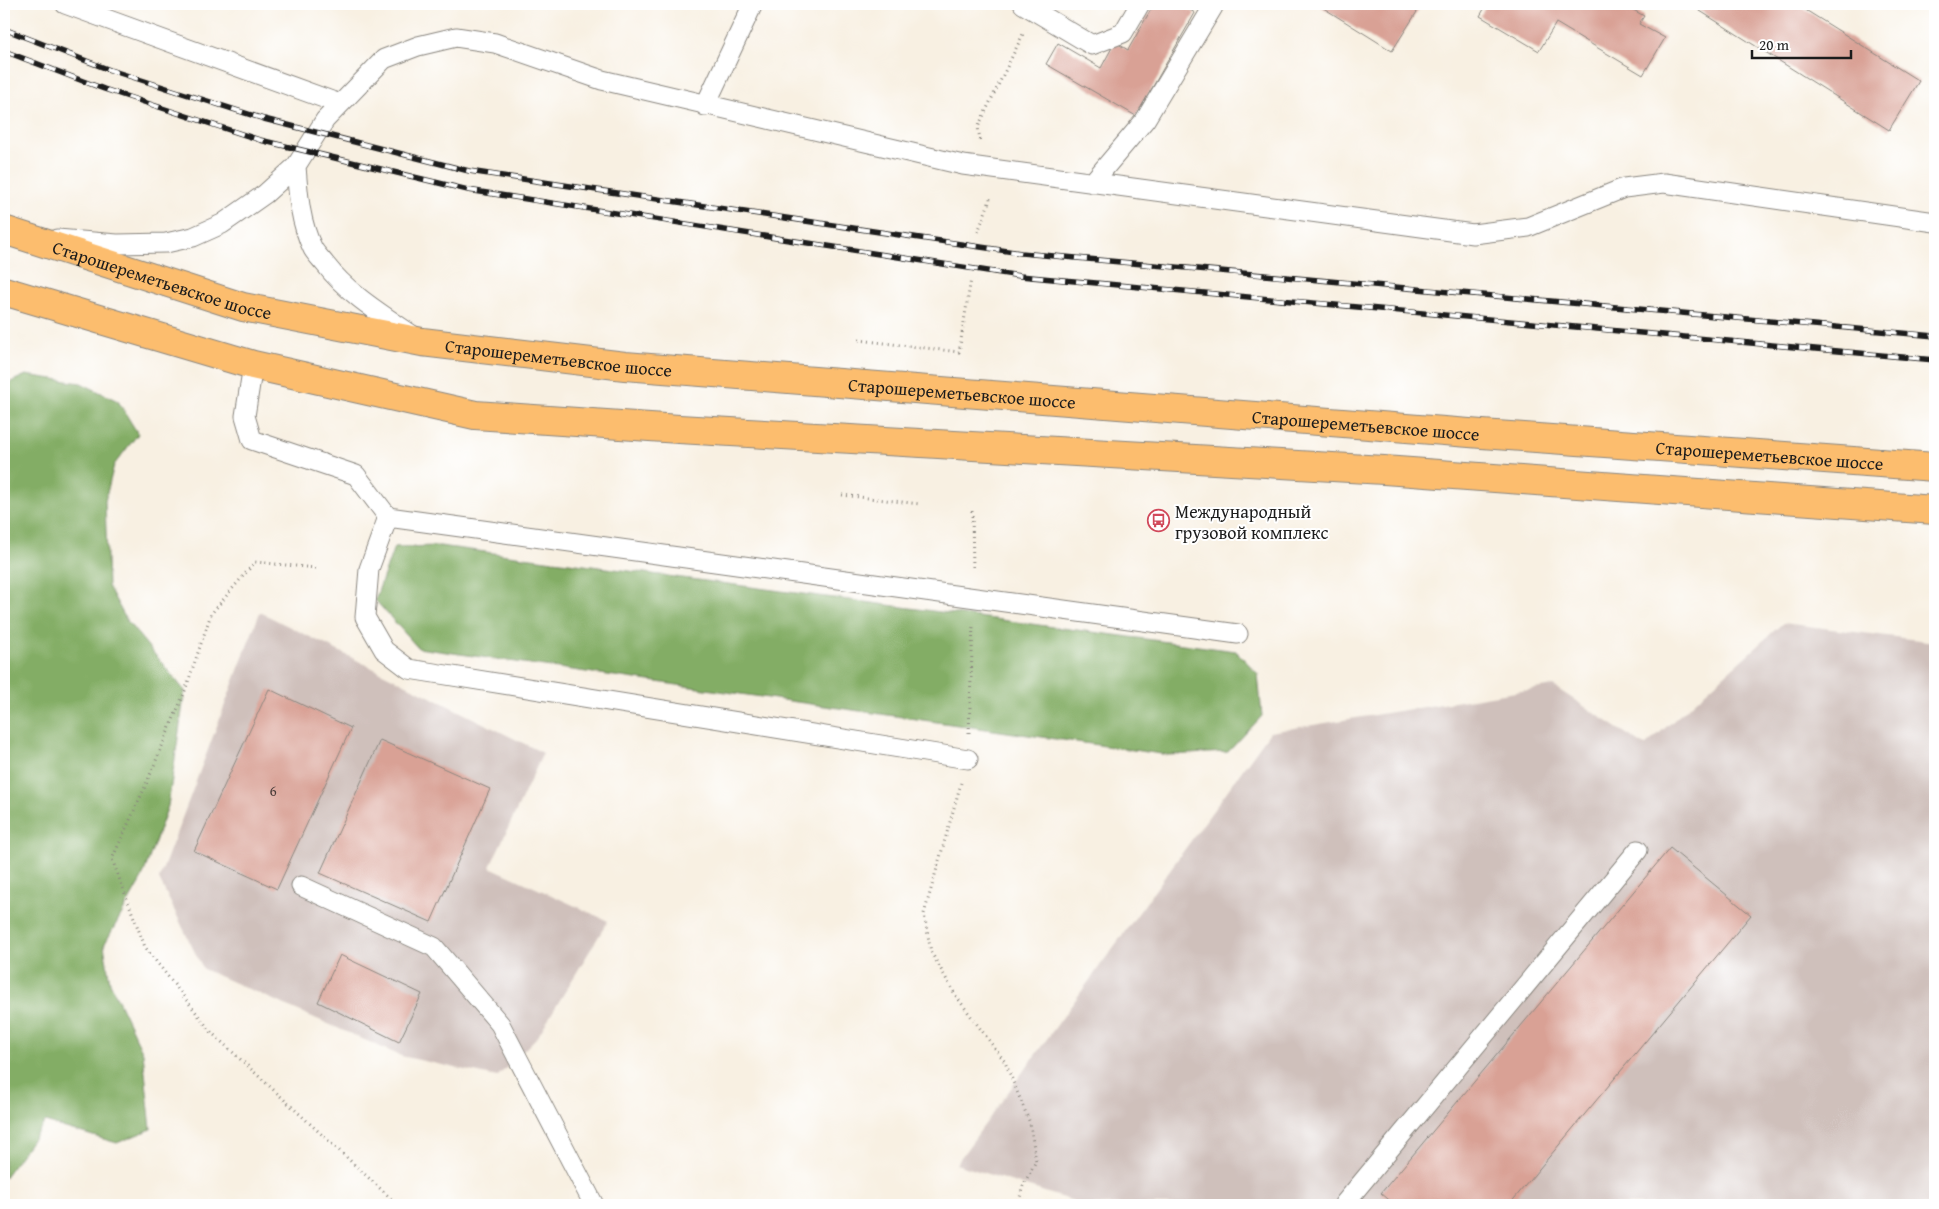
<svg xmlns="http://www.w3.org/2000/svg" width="1939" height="1209" font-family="'Gentium Book Plus',serif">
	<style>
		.industrial { fill: #cfc0bb }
		.forest { fill: #83ad65; stroke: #506440 }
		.building { fill: #d9a195 }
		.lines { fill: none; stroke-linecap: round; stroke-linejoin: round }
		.service-casing { stroke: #8a867f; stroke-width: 21 }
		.primary-casing { stroke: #8a867f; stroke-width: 30 }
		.path { stroke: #8a867f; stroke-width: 3; stroke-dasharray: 1 4; stroke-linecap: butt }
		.service { stroke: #fff; stroke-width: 19 }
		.primary { stroke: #fcbd6e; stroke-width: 28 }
		.rail-casing { stroke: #1c1c1c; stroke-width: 5.5 }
		.rail { stroke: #fff; stroke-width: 4; stroke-dasharray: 11; stroke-linecap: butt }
		.labels { text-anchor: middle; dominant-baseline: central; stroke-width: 4; stroke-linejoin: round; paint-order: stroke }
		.number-label { font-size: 15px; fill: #4b3d3a }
		.street-label { font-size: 18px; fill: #1c1c1c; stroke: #fff }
		.poi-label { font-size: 18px; fill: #1c1c1c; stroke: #fff; text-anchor: start }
	</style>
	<rect width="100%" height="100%" fill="#fff"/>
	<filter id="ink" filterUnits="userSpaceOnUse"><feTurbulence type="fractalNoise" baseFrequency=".02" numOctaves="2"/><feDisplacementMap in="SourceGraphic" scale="10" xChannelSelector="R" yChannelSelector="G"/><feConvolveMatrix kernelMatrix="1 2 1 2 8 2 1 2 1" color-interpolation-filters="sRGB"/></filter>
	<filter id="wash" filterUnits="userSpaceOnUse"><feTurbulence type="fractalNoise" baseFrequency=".0096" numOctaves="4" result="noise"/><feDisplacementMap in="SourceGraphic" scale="20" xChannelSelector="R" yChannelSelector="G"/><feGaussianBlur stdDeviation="1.12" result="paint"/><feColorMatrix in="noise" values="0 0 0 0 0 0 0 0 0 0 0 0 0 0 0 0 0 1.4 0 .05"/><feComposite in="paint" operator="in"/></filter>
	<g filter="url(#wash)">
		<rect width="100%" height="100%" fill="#f8f0e2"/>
		<path class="industrial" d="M260,612L543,753L490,867L608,921L538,1036L497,1077L401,1056L203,969L159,879Z
			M1783,623L1935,642V1205H1086L956,1164L1270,732L1553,686L1645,746Z"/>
		<path class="forest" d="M26,375L81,383L118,401L138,434L114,465L105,501L108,586L127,621L185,691L168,806L142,878L104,945L110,983L143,1053L151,1129L117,1143L45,1122L4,1178V385Z
			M440,546L1236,651L1258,674L1262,716L1228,752L1168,755L418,648L375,600L394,547Z"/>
		<g id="blocks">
			<path class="building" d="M1154,4H1180L1195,13L1136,116L1046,64L1058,43L1101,68L1115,42L1128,50Z
				M1317,4H1422L1392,51Z
				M1487,4H1623L1644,16L1639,24L1665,38L1643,75L1556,23L1539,51L1480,16Z
				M1689,4H1796L1919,81L1889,130Z
				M269,689L351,728L277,889L194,851Z
				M380,740L490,789L431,922L320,873Z
				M1670,848L1751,915L1509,1205H1395L1381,1193Z
				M340,955L422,994L399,1042L318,1002Z"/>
		</g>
	</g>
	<g filter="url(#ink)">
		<use href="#blocks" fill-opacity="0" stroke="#8a867f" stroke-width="1"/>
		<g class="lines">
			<defs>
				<path id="service" d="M65,4L340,104
					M1023,4L1092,45L1123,33L1140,4
					M705,106L753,4
					M296,166C298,194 300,223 313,249C316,254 321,259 325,264C349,295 383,315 415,337
					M1092,183L1145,120L1213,7
					M57,239L117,244L166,243L193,237L222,224L265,194L296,166L325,120L384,59L418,46L456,37L495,43L602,80L963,165L1473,234L1528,227L1624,188L1664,183L1935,222
					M253,365L245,416L252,440L356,475L388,517L369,569L365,617L384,650L409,669L968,759
					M388,517L1238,634
					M301,886L434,947L500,1024L594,1205
					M1346,1205L1344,1204L1638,850"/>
				<g id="primary">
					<path id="s1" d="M4,230L243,307L422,342L625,366L1482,434L1935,467"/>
					<path d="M4,291L253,365L475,415L679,429L1384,470L1935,510"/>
				</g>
			</defs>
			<use href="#service" class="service-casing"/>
			<use href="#primary" class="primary-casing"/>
			<path class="path" d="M980,140L978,127L1023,34
				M978,232L990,200V195
				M859,340L959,352L971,279
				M842,495L920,504
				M972,511L973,570
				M316,568L255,562L211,614L185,691L145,787L112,859L145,947L212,1033L398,1205
				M969,733L973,624
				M961,783L924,914L931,952L956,996L1005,1062L1030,1123L1036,1161L1023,1186L1018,1205"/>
			<use href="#service" class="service"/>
			<use href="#primary" class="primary"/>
			<defs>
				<path id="rail" d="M4,29L110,70L264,119L469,171L1021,253L1935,336
					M4,51L104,89L260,140L468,190L1020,276L1935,360"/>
			</defs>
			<use href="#rail" class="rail-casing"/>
			<use href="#rail" class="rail"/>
		</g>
	</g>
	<defs>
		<symbol id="bus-ring" viewBox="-11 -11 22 22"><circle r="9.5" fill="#fff" stroke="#d1495b" stroke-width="1.5"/><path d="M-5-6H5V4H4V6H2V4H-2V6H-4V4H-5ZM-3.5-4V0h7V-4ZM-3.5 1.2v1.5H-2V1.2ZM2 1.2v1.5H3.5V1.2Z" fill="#d1495b"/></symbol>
	</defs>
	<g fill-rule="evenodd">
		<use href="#bus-ring" x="1146" y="508" width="25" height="25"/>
	</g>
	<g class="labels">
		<g class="number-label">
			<text x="273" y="790">6</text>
		</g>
		<g class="street-label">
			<text stroke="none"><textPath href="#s1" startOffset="166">Старошереметьевское шоссе</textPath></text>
			<text stroke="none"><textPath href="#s1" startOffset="571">Старошереметьевское шоссе</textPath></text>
			<text stroke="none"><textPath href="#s1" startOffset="976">Старошереметьевское шоссе</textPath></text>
			<text stroke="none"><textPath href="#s1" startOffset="1381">Старошереметьевское шоссе</textPath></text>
			<text stroke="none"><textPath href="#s1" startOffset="1786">Старошереметьевское шоссе</textPath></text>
		</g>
		<g class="poi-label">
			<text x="1175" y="511">Международный<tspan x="1175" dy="21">грузовой комплекс</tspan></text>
		</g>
	</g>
	<rect width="1939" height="1209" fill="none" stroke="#fff" stroke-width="20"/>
	<path d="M1752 50v8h99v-8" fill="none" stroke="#1c1c1c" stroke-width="2.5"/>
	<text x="1759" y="50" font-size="15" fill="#1c1c1c" stroke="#ffffff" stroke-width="4" paint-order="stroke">20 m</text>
</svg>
